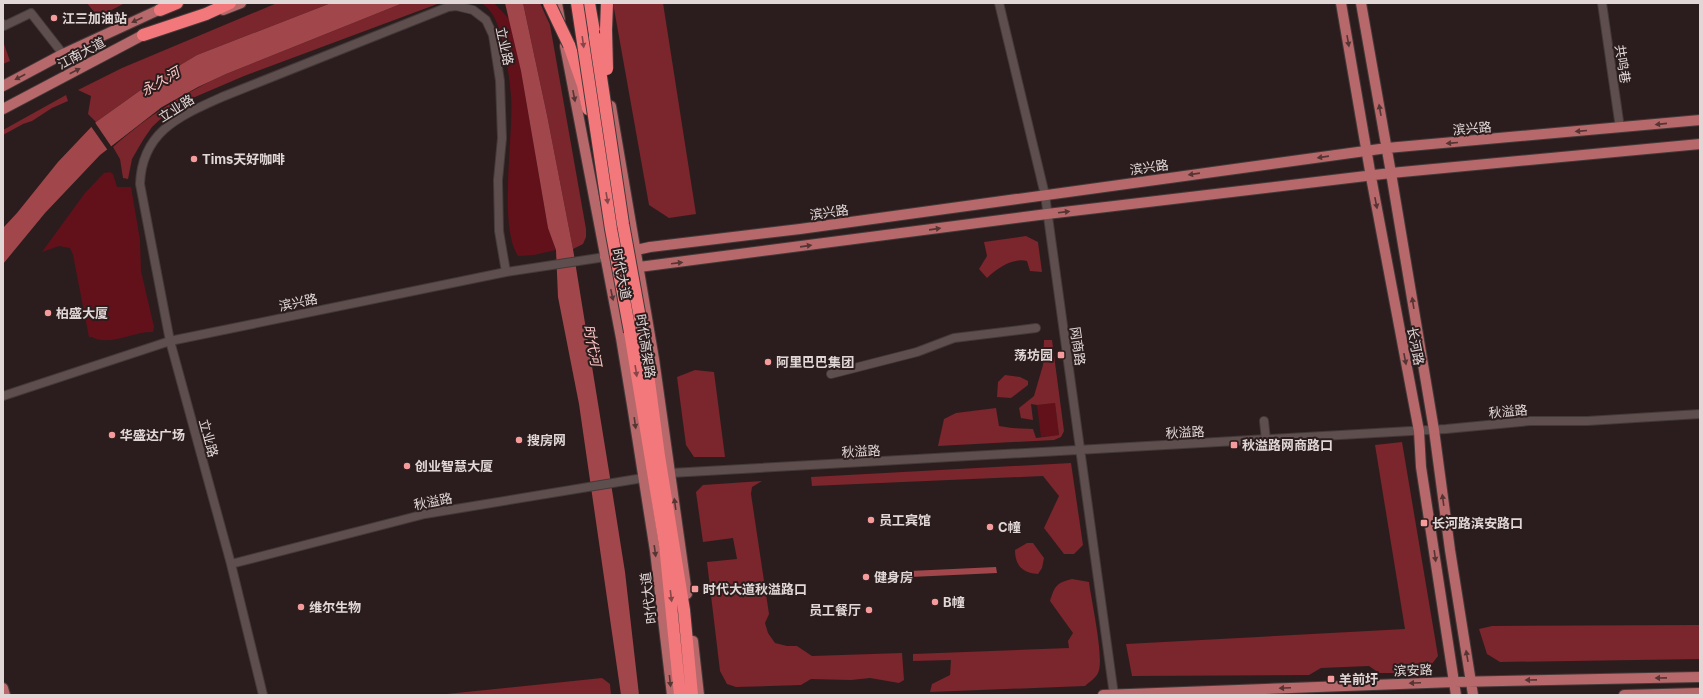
<svg xmlns="http://www.w3.org/2000/svg" width="1703" height="698" font-family="Inter,'Noto Sans SC',sans-serif">
	<style>
		.green { fill: #62111b }
		.forest { fill: #7b252c }
		.water { fill: #a1474b }
		.pier { fill: #2b1d1d }
		.lines { fill: none; stroke-linecap: round; stroke-linejoin: round }
		.minor-casing { stroke: #443939; stroke-width: 10 }
		.major-casing { stroke: #443939; stroke-width: 12 }
		.highway-casing { stroke: #443939; stroke-width: 14 }
		.minor { stroke: #5e4f4e; stroke-width: 8 }
		.major { stroke: #b7686a; stroke-width: 10 }
		.highway { stroke: #f2787c; stroke-width: 12 }
		.highway-bridge-casing { stroke: #443939; stroke-width: 14; stroke-linecap: butt }
		.highway-bridge { stroke: #f2787c; stroke-width: 12 }
		.oneway { fill: #553434 }
		.oneway2 { fill: #854648 }
		.poi-dot { fill: #f59b9b; stroke: #2b1d1d; stroke-width: 1.5 }
		.labels { text-anchor: middle; dominant-baseline: central; stroke-width: 4; stroke-linejoin: round; paint-order: stroke }
		.poi-label { font-size: 13px; font-weight: bold; fill: #e1d7d7; stroke: #2b1d1d; text-anchor: start }
		.street-label { font-size: 13px; fill: #e1d7d7; stroke: #2b1d1d }
		.water-label { font-size: 14px; font-style: italic; fill: #fcc7c6; stroke: #2b1d1d }
	</style>
	<rect width="100%" height="100%" fill="#2b1d1d"/>
	<path class="green" d="M481,3H494L510,20L521,71L548,228L556,250L534,255L518,256C498,226 514,136 511,96C510,80 507,64 504,48C501,33 495,10 481,3Z
		M110,172L113,174L117,187H131L140,240L141,271L154,327L153,332C133,331 110,347 92,337H89L73,255L70,248L59,246L42,252L85,193L104,173Z
		M1055,403L1059,435L1041,437L1037,405Z"/>
	<path class="forest" d="M87,3H125L98,17Z
		M277,3H331L197,55L152,82L96,122L88,114L91,96L78,90L122,68Z
		M403,3H440L244,76L195,97L170,110L152,127L143,140L132,159L128,179L123,178L120,159L113,147C148,116 182,94 226,74Z
		M523,3H540L550,25L586,229V237L583,244L573,249L547,115Z
		M613,3H663L696,214L669,218L649,205Z
		M4,44L10,61L3,64V45Z
		M66,95L68,101L52,108L32,121L23,124L3,135V130Z
		M1026,236L1038,242L1042,272L1030,271L1027,261C1013,257 996,269 987,278L979,269L987,256L984,242Z
		M1044,340H1052L1064,431L1061,437L1054,440L938,446L944,419L956,413L996,408L999,426L1012,428L1033,429L1036,438L1059,435L1055,403L1037,405L1031,404L1033,420L1021,418L1019,408L1034,396L1043,365Z
		M695,370L714,372L725,457H694L686,445L677,377Z
		M1005,375L1020,377L1028,381V385L1011,398L997,397L998,382Z
		M1402,442L1438,656L1425,673H1379L1369,666L1321,668L1309,675L1132,676L1126,644L1405,629L1375,445Z
		M1071,463L1083,545L1074,554H1064L1044,528L1059,496L1043,476L812,486L811,477Z
		M762,481L752,487L751,494L769,614L765,623L768,633L775,643L787,646H797L812,656L902,653L904,680L899,683L870,678L851,680L811,679L801,685L736,687L727,684L720,671L707,562L737,559L733,538L703,542L696,492L703,485Z
		M1027,543H1033L1044,558L1042,568L1038,574C1023,573 1015,566 1015,550Z
		M1072,579L1089,582C1091,599 1105,661 1098,673C1096,678 1089,682 1085,686L930,692L932,684L950,675L951,660L913,661V654L1069,648L1068,641L1073,633L1050,601C1055,586 1056,583 1072,579Z
		M1700,625V659L1500,662L1487,654L1479,629L1492,626Z
		M602,678L610,684L611,695H437Z"/>
	<path class="water" d="M331,3H403L226,74L198,87L162,107L100,155L45,213L3,264V228L17,213L58,162L96,122L152,82L197,55Z
		M505,3H523L547,115L573,249L612,490L625,572L639,695H621L579,404L558,297L556,250L548,228L521,71Z
		M996,567L997,573L889,578L888,572Z"/>
	<path class="pier" d="M94,121L113,149L109,152L90,125Z"/>
	<g class="lines">
		<defs>
			<path id="minor" d="M999,3L1045,195L1114,695
				M1602,3L1620,128
				M3,24L4,26L31,13L63,54
				M831,374L917,352L954,338L1036,328
				M3,396L170,341L506,272L605,257
				M1264,421L1266,440
				M671,473L1446,429L1530,421H1587L1700,414
				M231,564L425,514L643,478
				M263,695L231,564L170,341L140,184C142,131 180,116 222,97L448,7L456,6L473,10L486,20L493,35L500,81L502,138L498,180L499,231L506,272"/>
			<path id="major" d="M557,3L560,20
				M1341,3L1371,177L1419,431L1421,467L1456,695
				M1361,3L1391,173L1434,430L1450,550L1473,695
				M223,10L241,3
				M565,46L621,338L633,411L655,551L672,695
				M3,86L63,54L165,7
				M611,106L654,359L687,594
				M3,109L143,35L151,33
				M605,257L650,247L800,229L1387,148L1700,120
				M624,263L639,267L1047,214L1391,173L1700,144
				M693,641L699,695
				M3,688L5,695
				M1103,695L1454,682L1700,677
				M1624,695L1700,693"/>
			<path id="highway" d="M589,3L595,37
				M160,10L177,3
				M606,30L607,3
				M143,35L206,14L230,3
				M569,45L583,85L588,109
				M642,329L659,456L684,610L692,695
				M630,332L665,545L680,695"/>
		</defs>
		<use href="#minor" class="minor-casing"/>
		<use href="#major" class="major-casing"/>
		<use href="#highway" class="highway-casing"/>
		<use href="#minor" class="minor"/>
		<use href="#major" class="major"/>
		<use href="#highway" class="highway"/>
		<defs>
			<path id="highway-bridge" d="M549,3L569,45
				M577,3L611,229L630,332
				M606,30L607,69
				M595,37L623,224L642,329"/>
		</defs>
		<use href="#highway-bridge" class="highway-bridge-casing"/>
		<use href="#highway-bridge" class="highway-bridge"/>
	</g>
	<defs><path id="oneway-solid" d="M-6-.8H1V-3.2L6.5 0L1 3.2V.8H-6Z"/></defs>
	<g class="oneway">
		<use href="#oneway-solid" transform="translate(137 20) rotate(156)"/>
		<use href="#oneway-solid" transform="translate(1348 41) rotate(80)"/>
		<use href="#oneway-solid" transform="translate(75 71) rotate(-27)"/>
		<use href="#oneway-solid" transform="translate(20 77) rotate(152)"/>
		<use href="#oneway-solid" transform="translate(574 96) rotate(79)"/>
		<use href="#oneway-solid" transform="translate(1380 110) rotate(-100)"/>
		<use href="#oneway-solid" transform="translate(1661 124) rotate(174)"/>
		<use href="#oneway-solid" transform="translate(1581 131) rotate(175)"/>
		<use href="#oneway-solid" transform="translate(1452 143) rotate(175)"/>
		<use href="#oneway-solid" transform="translate(1323 157) rotate(172)"/>
		<use href="#oneway-solid" transform="translate(1194 174) rotate(172)"/>
		<use href="#oneway-solid" transform="translate(1376 203) rotate(79)"/>
		<use href="#oneway-solid" transform="translate(1064 212) rotate(-7)"/>
		<use href="#oneway-solid" transform="translate(935 229) rotate(-8)"/>
		<use href="#oneway-solid" transform="translate(806 246) rotate(-8)"/>
		<use href="#oneway-solid" transform="translate(677 263) rotate(-7)"/>
		<use href="#oneway-solid" transform="translate(612 295) rotate(78)"/>
		<use href="#oneway-solid" transform="translate(1413 303) rotate(-99)"/>
		<use href="#oneway-solid" transform="translate(1405 359) rotate(79)"/>
		<use href="#oneway-solid" transform="translate(635 423) rotate(82)"/>
		<use href="#oneway-solid" transform="translate(1443 500) rotate(-98)"/>
		<use href="#oneway-solid" transform="translate(675 504) rotate(-98)"/>
		<use href="#oneway-solid" transform="translate(655 551) rotate(82)"/>
		<use href="#oneway-solid" transform="translate(1435 556) rotate(82)"/>
		<use href="#oneway-solid" transform="translate(1467 656) rotate(-100)"/>
		<use href="#oneway-solid" transform="translate(1661 678) rotate(179)"/>
		<use href="#oneway-solid" transform="translate(1531 680) rotate(179)"/>
		<use href="#oneway-solid" transform="translate(670 681) rotate(84)"/>
		<use href="#oneway-solid" transform="translate(1415 683) rotate(178)"/>
		<use href="#oneway-solid" transform="translate(1285 688) rotate(178)"/>
	</g>
	<g class="oneway2">
		<use href="#oneway-solid" transform="translate(583 42) rotate(82)"/>
		<use href="#oneway-solid" transform="translate(607 198) rotate(81)"/>
		<use href="#oneway-solid" transform="translate(636 371) rotate(81)"/>
		<use href="#oneway-solid" transform="translate(671 596) rotate(83)"/>
	</g>
	<g class="poi-dot">
		<circle cx="54" cy="18" r="4"/>
		<circle cx="194" cy="159" r="4"/>
		<circle cx="48" cy="313" r="4"/>
		<rect x="1057" y="351" width="8" height="8" rx="2"/>
		<circle cx="768" cy="362" r="4"/>
		<circle cx="112" cy="435" r="4"/>
		<circle cx="519" cy="440" r="4"/>
		<rect x="1230" y="441" width="8" height="8" rx="2"/>
		<circle cx="407" cy="466" r="4"/>
		<circle cx="871" cy="520" r="4"/>
		<rect x="1420" y="519" width="8" height="8" rx="2"/>
		<circle cx="990" cy="527" r="4"/>
		<circle cx="866" cy="577" r="4"/>
		<rect x="691" y="585" width="8" height="8" rx="2"/>
		<circle cx="935" cy="602" r="4"/>
		<circle cx="301" cy="607" r="4"/>
		<circle cx="869" cy="610" r="4"/>
		<rect x="1327" y="675" width="8" height="8" rx="2"/>
	</g>
	<g class="labels">
		<g class="poi-label">
			<text x="62" y="18">江三加油站</text>
			<text x="202" y="159">Tims天好咖啡</text>
			<text x="56" y="313">柏盛大厦</text>
			<text x="1053" y="355" text-anchor="end">荡坊园</text>
			<text x="776" y="362">阿里巴巴集团</text>
			<text x="120" y="435">华盛达广场</text>
			<text x="527" y="440">搜房网</text>
			<text x="1242" y="445">秋溢路网商路口</text>
			<text x="415" y="466">创业智慧大厦</text>
			<text x="879" y="520">员工宾馆</text>
			<text x="1432" y="523">长河路滨安路口</text>
			<text x="998" y="527">C幢</text>
			<text x="874" y="577">健身房</text>
			<text x="703" y="589">时代大道秋溢路口</text>
			<text x="943" y="602">B幢</text>
			<text x="309" y="607">维尔生物</text>
			<text x="861" y="610" text-anchor="end">员工餐厅</text>
			<text x="1339" y="679">羊前圩</text>
		</g>
		<g class="street-label">
			<text transform="translate(505 46) rotate(78)">立业路</text>
			<text transform="translate(81 53) rotate(-28)">江南大道</text>
			<text transform="translate(1623 64) rotate(81)">共鸣巷</text>
			<text transform="translate(176 108) rotate(-32)">立业路</text>
			<text transform="translate(1472 128) rotate(-5)">滨兴路</text>
			<text transform="translate(1149 167) rotate(-8)">滨兴路</text>
			<text transform="translate(829 212) rotate(-8)">滨兴路</text>
			<text transform="translate(622 274) rotate(79)">时代大道</text>
			<text transform="translate(298 302) rotate(-12)">滨兴路</text>
			<text transform="translate(646 346) rotate(81)">时代高架路</text>
			<text transform="translate(1078 346) rotate(82)">网商路</text>
			<text transform="translate(1416 346) rotate(79)">长河路</text>
			<text transform="translate(1508 411) rotate(-5)">秋溢路</text>
			<text transform="translate(1185 432) rotate(-3)">秋溢路</text>
			<text transform="translate(209 438) rotate(75)">立业路</text>
			<text transform="translate(861 451) rotate(-3)">秋溢路</text>
			<text transform="translate(433 501) rotate(-11)">秋溢路</text>
			<text transform="translate(648 598) rotate(-97)">时代大道</text>
			<text transform="translate(1413 670) rotate(-2)">滨安路</text>
		</g>
		<g class="water-label">
			<text transform="translate(160 81) rotate(-30)">永久河</text>
			<text transform="translate(593 345) rotate(79)">时代河</text>
		</g>
	</g>
	<rect width="1703" height="698" fill="none" stroke="#e1d7d7" stroke-width="8"/>
</svg>
